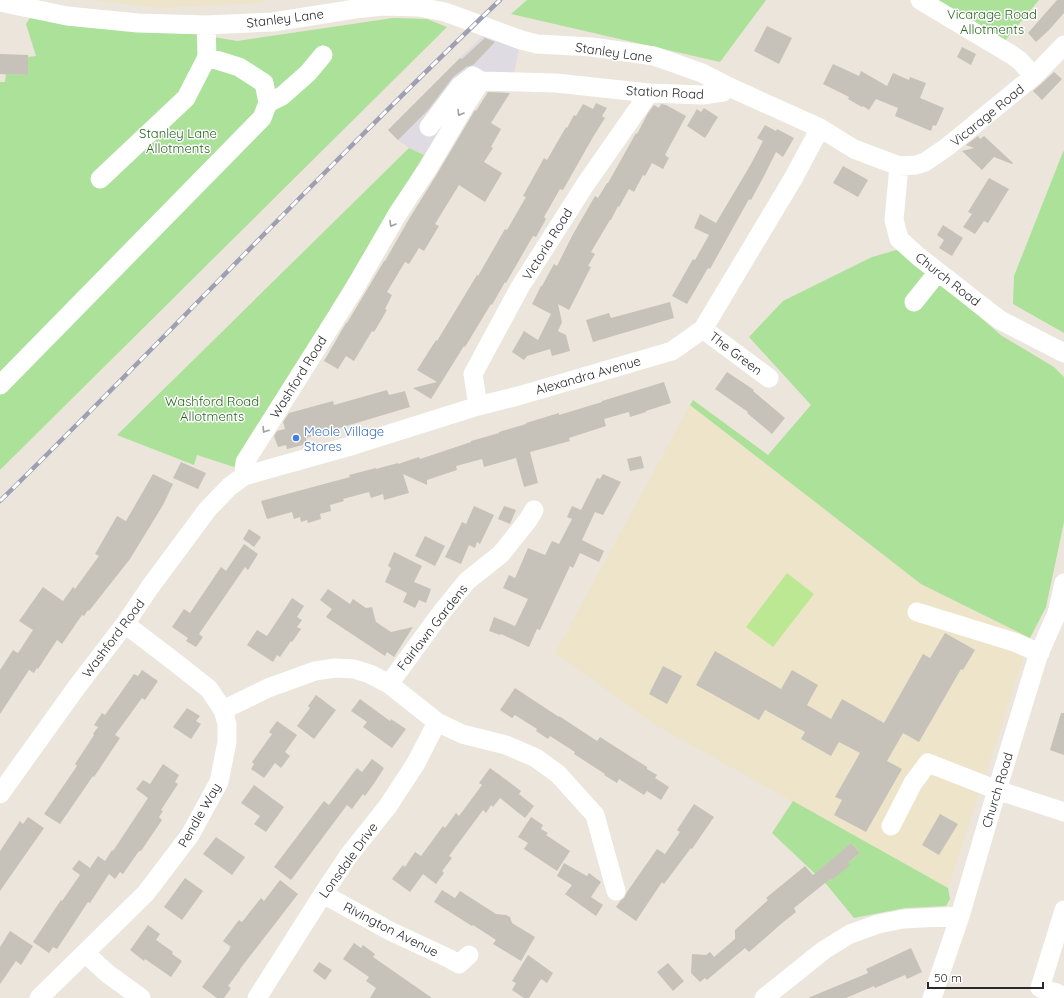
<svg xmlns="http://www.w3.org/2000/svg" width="1064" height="998" font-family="Quicksand,sans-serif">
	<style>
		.industrial { fill: #dedbe3 }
		.education { fill: #ede4ca }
		.green { fill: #abe198; fill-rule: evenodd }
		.pitch { fill: #bde893 }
		.building { fill: #c6c2ba }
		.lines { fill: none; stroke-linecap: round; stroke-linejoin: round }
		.minor { stroke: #fff; stroke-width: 19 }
		.rail-casing { stroke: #9e9fb3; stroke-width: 4.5 }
		.rail { stroke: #fff; stroke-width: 3; stroke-dasharray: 9; stroke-linecap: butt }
		.oneway { stroke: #9f9f9f }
		.shop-dot { fill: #3f7fe0; stroke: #fff; stroke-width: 1.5 }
		.labels { text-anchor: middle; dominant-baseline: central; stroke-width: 3; stroke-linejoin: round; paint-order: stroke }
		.park-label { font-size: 13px; fill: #24641b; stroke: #fff }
		.street-label { font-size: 13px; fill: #292929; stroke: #fff }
		.shop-label { font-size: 13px; fill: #366cbe; stroke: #fff; text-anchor: start }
	</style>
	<rect width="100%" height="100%" fill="#ebe5db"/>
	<path class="industrial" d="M497,23L512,28L500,43L519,49L514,73L481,72L424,155L409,148L398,140L388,130L463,55Z"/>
	<path class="education" d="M89,0H268L256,3L162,8Z
		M690,405L921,584L1030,638L948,888L657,726L555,653Z"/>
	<path class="green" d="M527,0H766L720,62L511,14Z
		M911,0H1039L1003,43Z
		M32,15L190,33L237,41L393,18L427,19L447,27L0,470V82H5L6,74L28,75V57L36,56L26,24Z
		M409,148L424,155L234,467L197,455L194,465L117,435Z
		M1064,151V333L1013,304L1014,276L1063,152Z
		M900,249L1002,336L1054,367L1064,377V522L1046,607L1030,638L921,584L690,405L693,400L768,455L811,405L749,337L783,301L872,257Z
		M793,801L948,888L950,899L946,906L905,908L854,918L827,885L772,833ZM851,843L860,853L848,863L831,881L821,869Z"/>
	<path class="pitch" d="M787,573L814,594L773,647L746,627Z"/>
	<path class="building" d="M1057,0H1064V13L1049,30L1036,42L1028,33Z
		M767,26L792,38L779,64L754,51Z
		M485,38L495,42L473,65L466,67L453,77L428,110L398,140L388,130L460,58L462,59Z
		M962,47L976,54L971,65L957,57Z
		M0,54L28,55V75L0,74Z
		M833,64L859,76L861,71L887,86L893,73L909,80L910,77L926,83L920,98L944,108L936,126L933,125L931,131L895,116L898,108L876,99L869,110L863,106L862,107L848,99L849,97L823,84Z
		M1054,72L1062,79L1042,100L1033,91L1041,84Z
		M488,92L510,93L491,123L501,129L491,147L493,148L484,162L502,173L485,202L459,185L435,224L439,226L424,251L419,248L409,264L405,262L387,292L392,295L385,309L387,310L374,332L372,331L354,361L346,356L338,369L324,361L346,323H347L371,283L384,261H385L409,219L437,174L475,110L476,111Z
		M596,103L607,108L602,116L605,118L593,137L563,190L560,189L544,217L546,219L536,237L533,236L506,283L505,282L492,305L491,304L465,347L464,346L431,399L413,388L437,382L417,370L436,340L437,341L477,275L478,276L505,229L507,230L526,197L523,196L544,158L547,160L566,127L567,128L574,115L576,116L583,104L593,109Z
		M661,104L666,105L686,116L665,155L669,158L663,169L652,163L645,176L643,175L634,192L629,189L619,207L618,206L611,220H610L591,252L595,254L588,266L591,267L569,310L558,304L562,322L558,331L566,335L570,351L552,356L550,349L527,356L524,360L512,352L524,331L538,340L551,314L532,304L541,286H542L554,264L557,266L572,236L595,196L598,198L607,183H608L636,133L637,134L648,113L654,105L659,108Z
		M704,108L718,117L705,138L687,126L697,109L701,112Z
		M765,125L776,131L777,129L794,138L783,157L776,152L764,176L751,200L749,199L710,269L708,268L687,304L672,296L693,259L695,260L709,235L694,228L700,214L716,223L751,164L763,141L757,138Z
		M978,136L980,139L984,136L1013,163L1012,164L994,157L982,170L962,151L974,148L966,145Z
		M843,166L868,180L858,197L833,183Z
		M989,178L1009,189L988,223L984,221L975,234L963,227L972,214L968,212Z
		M943,225L963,238L952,256L939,248L944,240L937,235Z
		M670,302L674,318L593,342L586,320L609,313L611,318Z
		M727,372L754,390L753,391L785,418L772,434L747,413L748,412L715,389Z
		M664,382L671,403L646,411V412L630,417L629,412L604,419L606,426L569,438L570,441L530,452L538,483L524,487L516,458L484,467L482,459L456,466L457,470L427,480V485L403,474L409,493L384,500L383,494L371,498L369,492L343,499L344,501L330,505L331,511L320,514L321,519L308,523L307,520L301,522L300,517L294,519L292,512L267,519L261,501L350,477L349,475L376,468V469L398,463V464L419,457L420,459L471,442V441L499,433V432L526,424V423L559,413V415L602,402V401Z
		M387,390L389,395L405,391L410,407L306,438L307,444L287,449L286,445L278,447L274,436L277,431L285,429L283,422L289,413L333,401L334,405Z
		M641,456L644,468L630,471L627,459Z
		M181,462L206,473L198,489L173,478Z
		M153,474L173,484L163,505L130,559L89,611L88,610L84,616L82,615L62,644L57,640L38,669L37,668L34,673L29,670L0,714V670L13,650L18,653L33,630L19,621L43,587L63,601L73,587L75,589L99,556L95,554L117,516L126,521Z
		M603,474L621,482L603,515L595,512L582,540L604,551L599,562L580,553L573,568L570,566L540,630L537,629L529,647L501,634L500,635L489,631L494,617L515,626L528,599L503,588L509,575L515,578L528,548L545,555L552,541L559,544L572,519L567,517L572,506L581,510L597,478L600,479Z
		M474,506L494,515L480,544L477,542L475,548L469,545L461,564L445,557L462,522L466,524Z
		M504,506L516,510L510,524L498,519Z
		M249,529L261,537L254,547L243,539Z
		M425,536L445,546L435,566L415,556Z
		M244,544L258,554L248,570L245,567L199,634L203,637L196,647L186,641L188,638L172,627L184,609L190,613L221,567L226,571Z
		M394,552L422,566L414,582L431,589L426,603L419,600L415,608L403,602L407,593L385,582L391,568L388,566Z
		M328,589L350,604L353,599L366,608L372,607L376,622L391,632L413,627L394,657L387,652L385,656L326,617L332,609L320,600Z
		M292,598L304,606L297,617L302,620L297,627L301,629L292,642L291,641L280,657L277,655L273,662L247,645L257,630L267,636Z
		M945,633L975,650L963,670L961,669L919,742L903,733L887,761L902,769L866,832L834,815L842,800L835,797L860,753L839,742L831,756L801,739L805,732L765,710L759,720L696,685L715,651L781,689L792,670L818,685L807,705L831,719L842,699L884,723L923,654L930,658Z
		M663,666L682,676L667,704L649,694Z
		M142,670L158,681L145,700L142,698L115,735L120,738L94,777L93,776L60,824L44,814L77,766L75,764L94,735L93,734L98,727L94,725L102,713L105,715L134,674L138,676Z
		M515,688L559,717V716L597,741L600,737L647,767V769L657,775L655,778L669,787L661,800L647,791L644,795L619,779L617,783L604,775L605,774L574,754L575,752L550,736L548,739L536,731L537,729L515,715L512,718L500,710Z
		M316,695L336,710L314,739L297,726L310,708L308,706Z
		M360,699L390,721L391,719L406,729L392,748L363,727L367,722L351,711Z
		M187,708L200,716L196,721L201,724L191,739L173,727Z
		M1061,713H1064V755L1050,750Z
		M277,721L297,735L285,752L290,756L281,768L275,763L264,778L251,769L254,764L252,762L272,734L269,732Z
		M372,759L384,768L375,782L365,796L363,794L352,809L347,805L291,880L274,867L324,801L329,805L357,768L362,772Z
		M163,764L179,775L175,782L178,784L161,810L163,811L159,817L162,820L141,851H139L123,874L120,872L115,879L109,874L90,903L88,902L57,949L53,947L49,953L33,942L61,900L62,901L80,875L72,869L79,860L90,868L98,856L105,861L112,850L113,851L148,798L136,789L143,780L150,784Z
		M490,768L521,791L519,794L534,806L525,818L500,798L493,807L491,805L486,813L483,810L449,856L452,858L442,871L444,873L436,884L423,874L410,892L392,879L403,865L405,867L415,852L421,856L443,826L445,828L456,813L459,816L482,785L479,783Z
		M254,785L284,807L266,832L254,824L260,816L241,803Z
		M694,804L714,817L692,849L691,848L664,884L662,882L636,921L616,907L621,900L624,898L627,892L657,849L665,854L680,832L677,830Z
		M940,814L958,824L939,855L922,845Z
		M28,817L44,828L0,891V851L20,821L23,824Z
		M531,817L543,825L541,829L548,833L546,835L570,851L557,871L524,849L528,843L518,837Z
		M216,837L245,857L232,875L203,854Z
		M851,843L860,853L848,863L850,865L831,881L830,879L794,908L796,912L781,924L749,952L745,948L707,980L705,978L700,982L691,973L692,954L706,955L710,952L714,957L735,939V930L768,900L766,898L805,866L813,875Z
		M564,863L587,876L589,873L601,882L591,897L603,905L596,916L565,894L572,885L557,876Z
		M185,878L203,891L182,920L164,907Z
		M280,880L298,894L240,969V970L228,986L231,988L224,998H217L202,987L230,949L229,948L231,947L223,941L239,920L242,922L261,898L264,901Z
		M442,890L455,898L460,891L496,914L506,915L510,917L512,923L535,937L521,961L493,944L496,940L473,925L472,926L434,902Z
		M148,925L160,934L156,940L173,952L172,954L182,961L171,977L145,959L144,961L130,950Z
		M10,931L33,946L21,965L16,961L0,984V947Z
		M354,943L361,948L363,945L375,954L373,957L432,998H370L376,988L366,981L369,977L343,959Z
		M911,948L922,972L907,979L905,975L875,988L874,986L846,998H808L868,973L866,969Z
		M528,955L553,973L547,983L541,979L529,998H524L512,990L516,983L512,981Z
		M319,962L332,970L325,980L313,971Z
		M668,963L684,981L673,991L657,972Z"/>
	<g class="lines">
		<path class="minor" d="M920,0L1012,55L1019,60L1034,76
			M0,2L67,16L138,23L206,25L273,22L355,9L383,6L418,7L445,12L521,40L537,44L592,47L654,56L702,73L727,86
			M268,103L282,96L308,73L323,55
			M429,127L460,86L473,76L481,81L556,83L649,93L703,95L723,92L727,86L820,128L854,149L899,166L916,165L925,162L947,147L1034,76L1064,45
			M899,166L894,220L899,239L919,257L1000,320L1064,353
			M100,179L186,98L207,57
			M914,302L938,272
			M703,329L769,378
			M0,385L262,118L268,103L264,83L239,67L207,57L206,25
			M478,406L473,374L520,287L585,185L649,93
			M244,476L245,462L353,291L398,213L428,168L466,104L481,81
			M917,612L1014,642L1040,653
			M389,684L441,613L467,581L501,554L528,520L534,510
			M223,710L268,688L315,671L335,668L354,669L370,674L389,684L437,722L462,734L506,745L536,758L558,774L595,815L616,891
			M0,794L76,688L125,624L150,587L207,510L229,487L244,476L354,445L478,406L518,396L672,351L703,329L794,177L820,128
			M891,826L913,783L928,763L997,790L1064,812
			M323,894L390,931L448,958L459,964L469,955
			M85,953L108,974L141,998
			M1057,993L1040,988L1064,910
			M39,998L146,893L190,835L219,782L227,742V724L223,710L209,689L180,666L125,624
			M257,998L323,894L349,855L388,806L416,763L437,722
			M764,998L824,950L850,934L878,924L903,919L960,916
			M932,998L960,916L997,790L1038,656L1057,613L1064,583"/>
		<defs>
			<path id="rail" d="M0,501C168,336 329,163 500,0"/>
		</defs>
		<use href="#rail" class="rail-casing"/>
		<use href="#rail" class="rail"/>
	</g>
	<defs><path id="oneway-chevron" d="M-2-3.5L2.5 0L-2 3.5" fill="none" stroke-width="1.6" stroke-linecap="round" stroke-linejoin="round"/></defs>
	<g class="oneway">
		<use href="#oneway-chevron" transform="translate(460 113) rotate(121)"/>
		<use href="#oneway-chevron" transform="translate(392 224) rotate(120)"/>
		<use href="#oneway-chevron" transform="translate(265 430) rotate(122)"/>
	</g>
	<circle class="shop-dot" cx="296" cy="438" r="4"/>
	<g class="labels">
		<g class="park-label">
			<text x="992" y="14">Vicarage Road<tspan x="992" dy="15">Allotments</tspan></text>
			<text x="178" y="133">Stanley Lane<tspan x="178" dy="15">Allotments</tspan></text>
			<text x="212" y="401">Washford Road<tspan x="212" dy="15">Allotments</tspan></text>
		</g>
		<g class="street-label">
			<text transform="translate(285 18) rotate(-7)">Stanley Lane</text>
			<text transform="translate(614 52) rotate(8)">Stanley Lane</text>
			<text transform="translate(665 92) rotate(3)">Station Road</text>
			<text transform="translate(987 115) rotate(-39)">Vicarage Road</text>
			<text transform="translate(547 244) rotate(-58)">Victoria Road</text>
			<text transform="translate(948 279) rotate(38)">Church Road</text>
			<text transform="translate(736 353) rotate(37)">The Green</text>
			<text transform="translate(588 375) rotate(-16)">Alexandra Avenue</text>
			<text transform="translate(298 377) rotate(-58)">Washford Road</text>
			<text transform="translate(432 627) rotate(-52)">Fairlawn Gardens</text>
			<text transform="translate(113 638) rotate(-53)">Washford Road</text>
			<text transform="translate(997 790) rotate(-73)">Church Road</text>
			<text transform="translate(199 815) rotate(-60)">Pendle Way</text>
			<text transform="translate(348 860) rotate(-54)">Lonsdale Drive</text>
			<text transform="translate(391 929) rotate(27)">Rivington Avenue</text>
		</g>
		<g class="shop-label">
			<text x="304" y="431">Meole Village<tspan x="304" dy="15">Stores</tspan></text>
		</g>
	</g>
	<path d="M928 982v6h115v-6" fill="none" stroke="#292929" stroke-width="2"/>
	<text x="934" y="982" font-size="12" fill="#292929" stroke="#ffffff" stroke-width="3" paint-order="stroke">50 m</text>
</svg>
